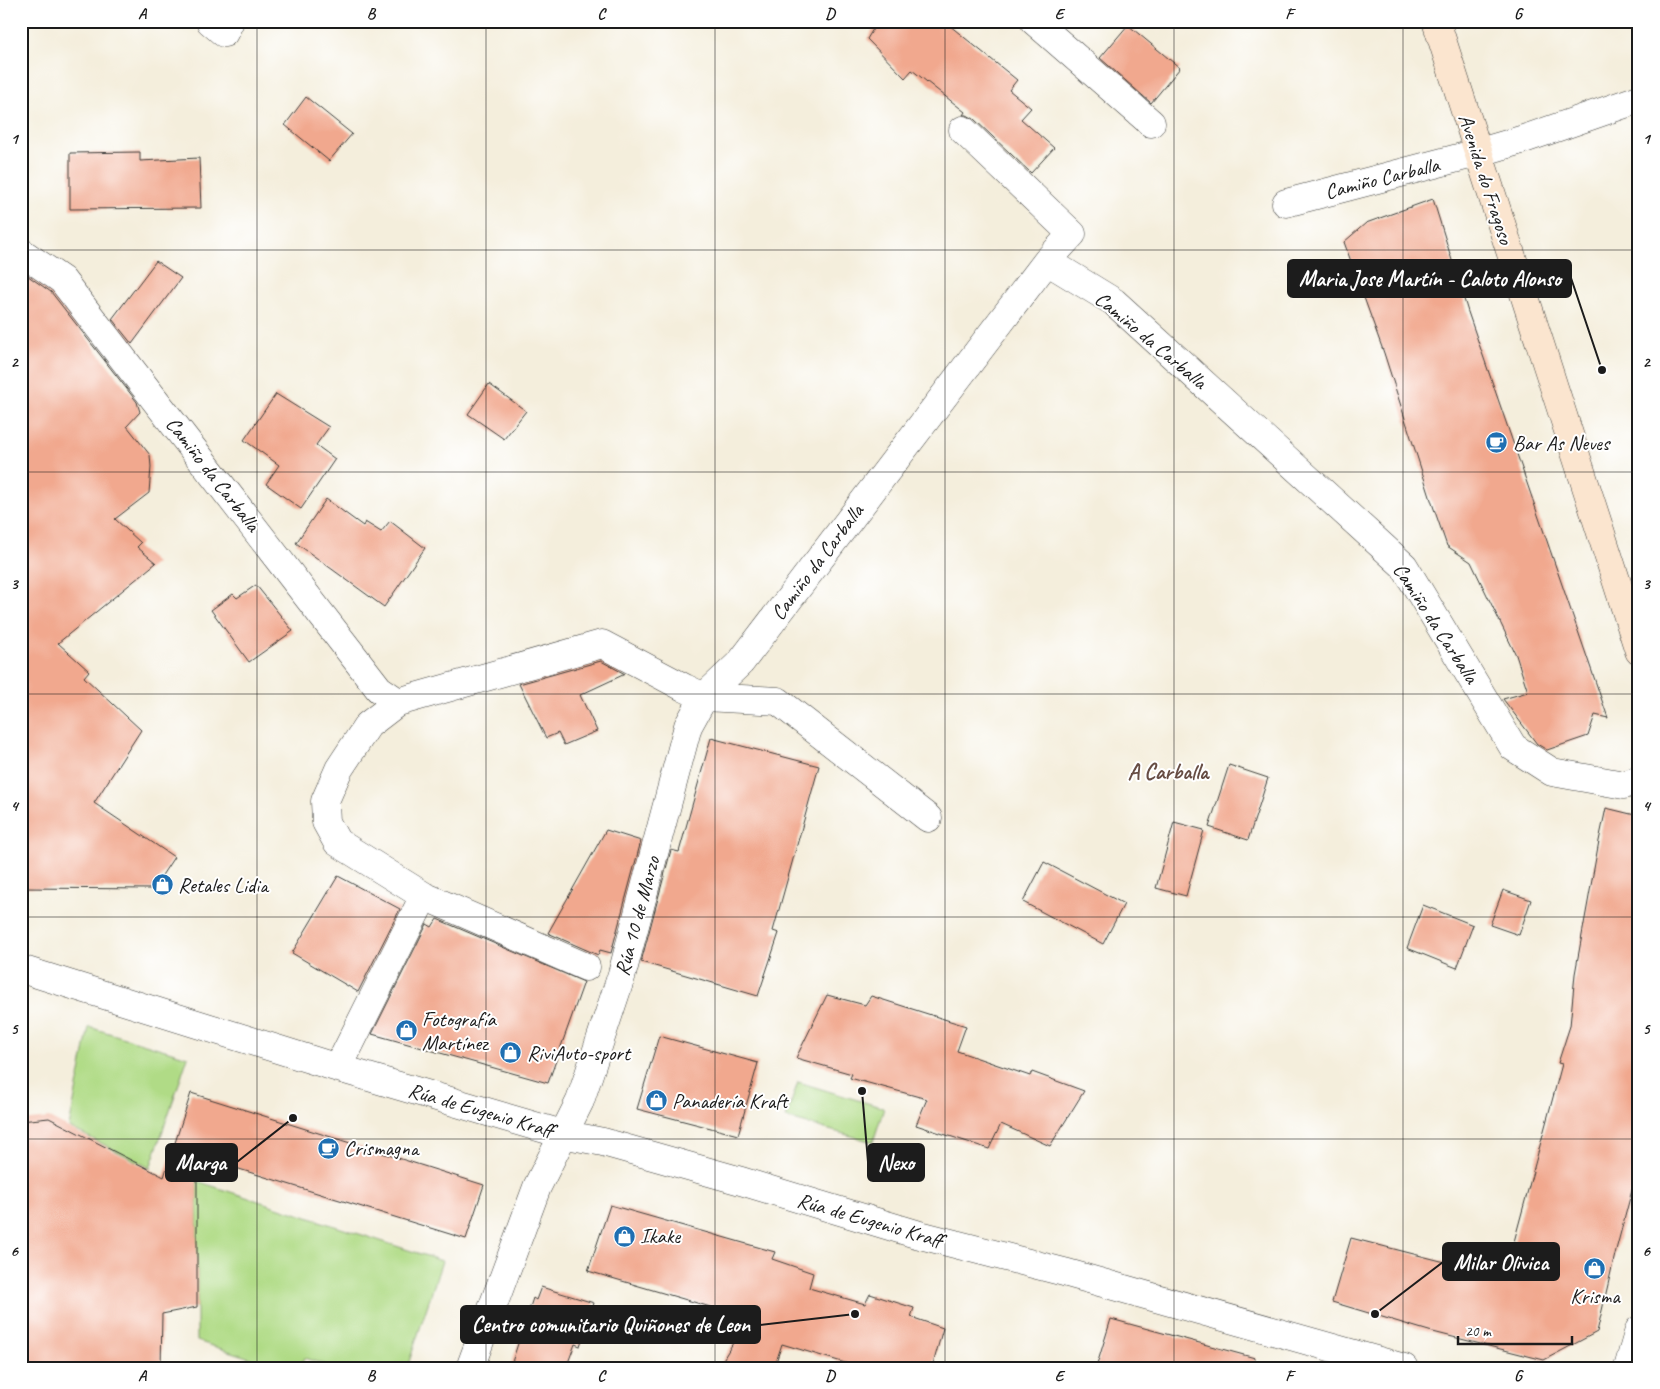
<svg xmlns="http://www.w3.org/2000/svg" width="1660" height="1389" font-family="Caveat,sans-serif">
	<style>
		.green { fill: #b0db86; stroke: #667c51 }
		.building { fill: #f1a88e }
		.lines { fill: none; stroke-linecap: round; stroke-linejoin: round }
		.minor-casing { stroke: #3c3c39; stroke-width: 29 }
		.secondary-casing { stroke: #3c3c39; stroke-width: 29 }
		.minor { stroke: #fff; stroke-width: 28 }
		.secondary { stroke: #fbe5cf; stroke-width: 28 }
		.grid { fill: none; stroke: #1c1c1c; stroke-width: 1; stroke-opacity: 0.55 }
		.labels { text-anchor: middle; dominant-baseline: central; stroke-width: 4; stroke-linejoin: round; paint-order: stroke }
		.street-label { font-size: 21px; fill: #1c1c1c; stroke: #fff }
		.poi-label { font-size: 21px; fill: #1c1c1c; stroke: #fff; text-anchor: start }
		.neighbourhood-label { font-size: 22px; font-weight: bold; fill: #674d44; stroke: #fff }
		.leader { fill: none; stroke: #1c1c1c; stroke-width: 2 }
		.callout-dot { fill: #1c1c1c; stroke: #fff; stroke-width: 2 }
		.callout { fill: #1c1c1c; stroke: #1c1c1c; stroke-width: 2 }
		.callout-label { font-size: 22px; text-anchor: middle; font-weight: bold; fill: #fff }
		.neatline { fill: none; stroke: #1c1c1c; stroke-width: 2 }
		.grid-label { font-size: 16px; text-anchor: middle; font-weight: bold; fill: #1c1c1c }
	</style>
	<rect width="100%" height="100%" fill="#fff"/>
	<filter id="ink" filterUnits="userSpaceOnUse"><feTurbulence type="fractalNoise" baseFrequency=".02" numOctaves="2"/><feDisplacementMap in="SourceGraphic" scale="10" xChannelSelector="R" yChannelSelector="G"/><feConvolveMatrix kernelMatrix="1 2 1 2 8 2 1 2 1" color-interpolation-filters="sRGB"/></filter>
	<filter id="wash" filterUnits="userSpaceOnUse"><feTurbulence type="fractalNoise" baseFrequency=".0096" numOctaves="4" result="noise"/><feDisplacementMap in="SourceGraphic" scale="20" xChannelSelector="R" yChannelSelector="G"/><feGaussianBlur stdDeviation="1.12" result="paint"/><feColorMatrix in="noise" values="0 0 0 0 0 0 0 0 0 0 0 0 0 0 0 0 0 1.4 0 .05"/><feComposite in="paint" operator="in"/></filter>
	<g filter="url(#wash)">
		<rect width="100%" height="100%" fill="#f4eedc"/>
		<path class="green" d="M89,1027L188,1057L150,1168L69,1127Z
			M798,1082L884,1108L873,1142L786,1118Z
			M197,1181L442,1261L407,1368H336L304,1358L298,1368H281L197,1341Z"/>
		<g id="blocks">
			<path class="building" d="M878,21H944L1017,80L1009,90L1031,108L1021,119L1054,148L1031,173L974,119L967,115H963L965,112L912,70L905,78L867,39Z
				M1128,25L1180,68L1151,103L1100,58Z
				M306,97L352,134L329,161L285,125Z
				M140,152V161L199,158L201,208L70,209V153Z
				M1433,199L1468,312L1608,718L1595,715L1588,736L1547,750L1537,744L1503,699L1528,692L1516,655L1471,562L1447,546L1432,503L1384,353L1344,242L1366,223Z
				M156,261L181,278L132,344L112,319Z
				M21,271L51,292L137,402L140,412L127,426L150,455L151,467L149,493L115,519L141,543L137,547L156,563L58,643L89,671L84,677L141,730L94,803L174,857L153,889L21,888Z
				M489,384L526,411L504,439L468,414Z
				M276,394L329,427L316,445L335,459L301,509L266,484L279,465L244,440Z
				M326,499L363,526L365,522L381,532L390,521L425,548L384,607L296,543Z
				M256,585L293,631L249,662L211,610L233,594L237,598Z
				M601,661L625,674L580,695L597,731L564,745L558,733L546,738L519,684Z
				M711,738L819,766L773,931L779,933L758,996L641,962L671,850L679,852Z
				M1229,765L1268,778L1248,840L1209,827Z
				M1606,808L1639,816V1164L1616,1250L1597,1332L1544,1360L1429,1331L1332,1302L1351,1238L1445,1262L1505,1275L1562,1064L1558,1063L1570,1026L1575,974L1599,841Z
				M1174,822L1204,830L1186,896L1156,888Z
				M606,830L641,841L611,953L600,950L598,955L548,933Z
				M1044,862L1124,904L1103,944L1023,902Z
				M338,876L400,909L358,992L292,953Z
				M1503,890L1531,900L1519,935L1490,925Z
				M1423,905L1473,925L1457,968L1407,948Z
				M437,919L584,982L548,1083L372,1034L427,924L432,927Z
				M827,995L865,1005L871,996L966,1026L957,1051L1030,1076L1032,1072L1084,1091L1050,1146L1001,1124L989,1149L916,1125L927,1099L850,1078L852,1074L796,1058Z
				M659,1036L758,1063L738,1135L637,1109Z
				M191,1093L484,1185L466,1239L197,1156V1307L162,1314L161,1368H21V1121L49,1118L164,1177Z
				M610,1205L775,1252L772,1259L813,1273L809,1288L865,1304L870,1294L914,1308L911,1317L943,1328L932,1368H862L782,1344L774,1368H718L748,1318L588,1271Z
				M541,1287L594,1303L580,1346L575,1344L566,1368H510L533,1298L536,1300Z
				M1111,1319L1255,1358L1254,1368H1096Z"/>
		</g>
	</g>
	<g filter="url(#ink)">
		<use href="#blocks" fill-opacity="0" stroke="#3c3c39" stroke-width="1"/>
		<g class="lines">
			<defs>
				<path id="minor" d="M210,21L224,33L230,21
					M1034,21L1151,123
					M963,130L1072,234L1047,261
					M1286,203L1477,153L1521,140L1639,99
					M21,252L62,280L379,689L398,702L602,644L685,688L704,697L778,701L928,818
					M398,702L368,725L339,769L325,801L326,822L337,842L424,896L586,967
					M21,969L338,1068L562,1134L603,1142L741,1181L916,1234L1064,1272L1404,1368
					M338,1068L424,896
					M470,1368L537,1187L580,1101L622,974L688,726L704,697L741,662L1047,261L1114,302L1404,566L1513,747L1552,772L1624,785L1639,780
					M1628,1368L1639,1330"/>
				<path id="secondary" d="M1436,21L1639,651"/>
			</defs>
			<use href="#minor" class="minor-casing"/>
			<use href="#secondary" class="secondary-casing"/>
			<use href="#minor" class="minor"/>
			<use href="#secondary" class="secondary"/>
		</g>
	</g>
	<path class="grid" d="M257,21V1368M486,21V1368M715,21V1368M945,21V1368M1174,21V1368M1403,21V1368M21,250H1639M21,472H1639M21,694H1639M21,917H1639M21,1139H1639"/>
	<defs>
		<symbol id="cafe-disc" viewBox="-11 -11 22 22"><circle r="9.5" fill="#1f6fb2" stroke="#fff"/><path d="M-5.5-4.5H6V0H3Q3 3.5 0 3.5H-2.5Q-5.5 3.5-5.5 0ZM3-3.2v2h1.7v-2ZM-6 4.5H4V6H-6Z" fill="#fff"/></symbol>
		<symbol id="shop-disc" viewBox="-11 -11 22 22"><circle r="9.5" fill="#1f6fb2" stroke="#fff"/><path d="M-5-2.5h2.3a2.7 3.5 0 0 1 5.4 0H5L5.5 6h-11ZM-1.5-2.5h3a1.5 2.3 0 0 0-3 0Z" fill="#fff"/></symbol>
	</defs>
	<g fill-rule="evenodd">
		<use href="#cafe-disc" x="1484" y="430" width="25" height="25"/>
		<use href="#shop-disc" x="150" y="872" width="25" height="25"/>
		<use href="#shop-disc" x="394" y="1018" width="25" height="25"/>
		<use href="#shop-disc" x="498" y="1040" width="25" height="25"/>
		<use href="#shop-disc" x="644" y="1088" width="25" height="25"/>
		<use href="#cafe-disc" x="316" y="1136" width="25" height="25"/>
		<use href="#shop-disc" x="612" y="1224" width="25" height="25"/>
		<use href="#shop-disc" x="1582" y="1256" width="25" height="25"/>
	</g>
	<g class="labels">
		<g class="street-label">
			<text transform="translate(1382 178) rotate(-14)">Camiño Carballa</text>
			<text transform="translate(1486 179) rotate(72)">Avenida do Fragoso</text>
			<text transform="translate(1151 340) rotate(40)">Camiño da Carballa</text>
			<text transform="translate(213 474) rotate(52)">Camiño da Carballa</text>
			<text transform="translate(817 562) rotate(-53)">Camiño da Carballa</text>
			<text transform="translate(1436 623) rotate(57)">Camiño da Carballa</text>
			<text transform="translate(637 916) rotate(-75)">Rúa 10 de Marzo</text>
			<text transform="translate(481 1110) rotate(16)">Rúa de Eugenio Kraff</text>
			<text transform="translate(870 1220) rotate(16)">Rúa de Eugenio Kraff</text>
		</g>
		<g class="poi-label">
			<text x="1513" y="443">Bar As Neves</text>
			<text x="178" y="885">Retales Lidia</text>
			<text x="422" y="1019">Fotografía<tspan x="422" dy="24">Martínez</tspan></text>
			<text x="527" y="1053">RiviAuto-sport</text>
			<text x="672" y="1101">Panadería Kraft</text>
			<text x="344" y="1148">Crismagna</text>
			<text x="640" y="1236">Ikake</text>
			<text x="1595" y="1296" text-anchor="middle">Krisma</text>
		</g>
		<g class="neighbourhood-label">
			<text x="1168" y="772">A Carballa</text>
		</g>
	</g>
	<path class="leader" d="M1602 370L1571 278M862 1091L868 1162M293 1118L237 1162M1375 1314L1443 1262M855 1314L760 1325"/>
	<g class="callout-dot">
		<circle cx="1602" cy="370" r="5"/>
		<circle cx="862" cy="1091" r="5"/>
		<circle cx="293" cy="1118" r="5"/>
		<circle cx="1375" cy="1314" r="5"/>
		<circle cx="855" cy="1314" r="5"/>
	</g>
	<g class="callout">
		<rect x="1288" y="260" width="283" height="37" rx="5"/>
		<rect x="868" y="1144" width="56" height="37" rx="5"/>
		<rect x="166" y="1144" width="71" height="37" rx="5"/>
		<rect x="1443" y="1243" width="116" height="37" rx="5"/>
		<rect x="461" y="1306" width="299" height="37" rx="5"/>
	</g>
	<g class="callout-label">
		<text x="1430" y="286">Maria Jose Martín - Caloto Alonso</text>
		<text x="896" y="1170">Nexo</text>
		<text x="201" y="1170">Marga</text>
		<text x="1501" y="1270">Milar Olivica</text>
		<text x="611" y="1332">Centro comunitario Quiñones de Leon</text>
	</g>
	<rect width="1660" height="1389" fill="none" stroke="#fff" stroke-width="55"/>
	<path d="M1458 1336v8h114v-8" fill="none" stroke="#1c1c1c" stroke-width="2.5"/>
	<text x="1465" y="1336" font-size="15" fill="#1c1c1c" stroke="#ffffff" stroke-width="4" paint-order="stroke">20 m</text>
	<rect x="28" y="28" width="1604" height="1334" class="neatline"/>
	<g class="grid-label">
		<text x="142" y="19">A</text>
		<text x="371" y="19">B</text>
		<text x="601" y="19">C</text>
		<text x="830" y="19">D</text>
		<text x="1059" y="19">E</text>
		<text x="1289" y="19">F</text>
		<text x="1518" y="19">G</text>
		<text x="14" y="144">1</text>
		<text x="1646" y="144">1</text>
		<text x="14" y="367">2</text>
		<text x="1646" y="367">2</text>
		<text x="14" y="589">3</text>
		<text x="1646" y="589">3</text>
		<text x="14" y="811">4</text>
		<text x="1646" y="811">4</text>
		<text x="14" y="1034">5</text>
		<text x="1646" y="1034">5</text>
		<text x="14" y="1256">6</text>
		<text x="1646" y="1256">6</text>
		<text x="142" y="1381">A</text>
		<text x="371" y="1381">B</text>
		<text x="601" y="1381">C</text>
		<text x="830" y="1381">D</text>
		<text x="1059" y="1381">E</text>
		<text x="1289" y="1381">F</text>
		<text x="1518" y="1381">G</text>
	</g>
</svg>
